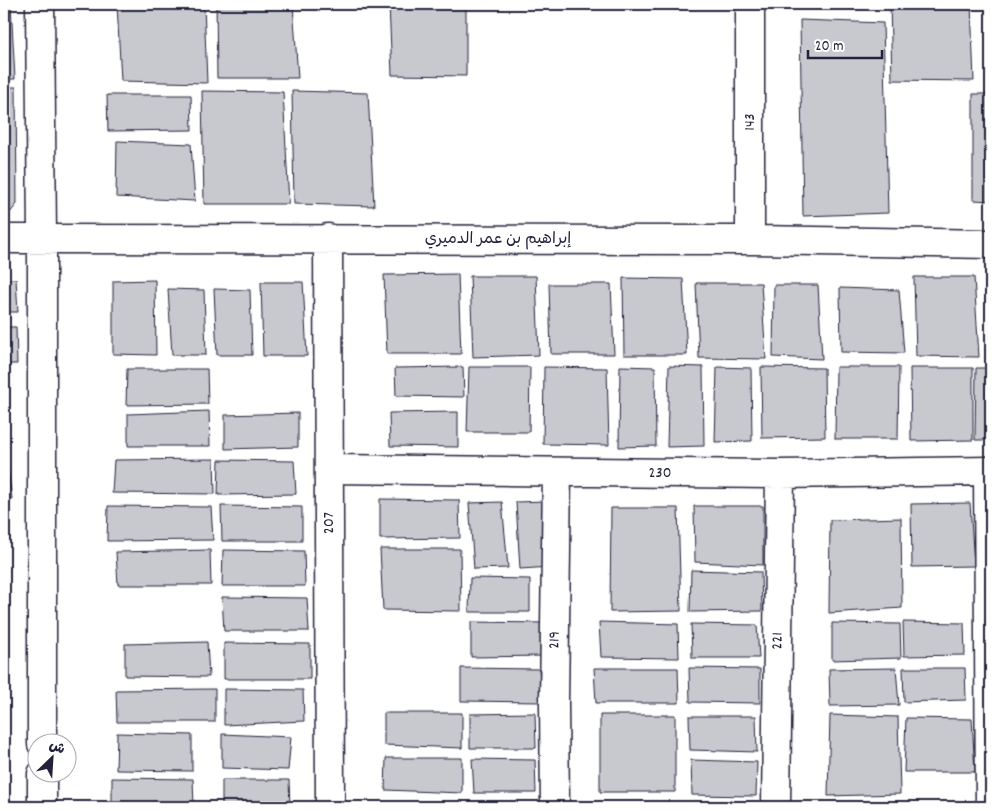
<svg xmlns="http://www.w3.org/2000/svg" width="995" height="811" font-family="Dekko,'Playpen Sans Arabic',sans-serif">
	<style>
		.building { fill: #c8c8cf; stroke: #22223b }
		.lines { fill: none; stroke-linecap: round; stroke-linejoin: round }
		.minor-casing { stroke: #22223b; stroke-width: 31 }
		.minor { stroke: #fff; stroke-width: 28 }
		.labels { text-anchor: middle; dominant-baseline: central; stroke-width: 4; stroke-linejoin: round; paint-order: stroke }
		.street-label { font-size: 16px; fill: #22223b; stroke: #fff }
	</style>
	<rect width="100%" height="100%" fill="#fff"/>
	<filter id="ink" filterUnits="userSpaceOnUse"><feTurbulence type="fractalNoise" baseFrequency=".02" numOctaves="2"/><feDisplacementMap in="SourceGraphic" scale="10" xChannelSelector="R" yChannelSelector="G"/><feConvolveMatrix kernelMatrix="1 2 1 2 8 2 1 2 1" color-interpolation-filters="sRGB"/></filter>
	<g filter="url(#ink)">
		<path class="building" d="M4,4H11L15,79H4Z
			M117,4H204L207,83L121,81Z
			M216,4H293L298,78H217Z
			M389,4H466V76L392,75Z
			M890,4H971L974,81L892,80Z
			M800,20L883,23L888,213L803,216Z
			M4,87H16L17,204L9,214H4Z
			M202,91L283,92L289,204H204Z
			M292,91L368,93L374,206L294,204Z
			M973,94H991V201L973,200Z
			M107,95H191L192,130L108,131Z
			M117,141L191,144L195,201L116,197Z
			M458,274L461,354H387L384,275Z
			M470,276H536L539,355L473,357Z
			M914,277H974L979,357L916,356Z
			M623,278L683,279L687,355H624Z
			M4,279H16L18,312H4Z
			M155,280L156,355L113,354V281Z
			M261,282H303L307,356H263Z
			M696,283H761L766,359L699,358Z
			M549,284H611L614,354H551Z
			M774,285H818L822,359L773,357Z
			M840,288L899,290L904,353L841,352Z
			M168,289L204,290L206,355H172Z
			M214,289L250,290L252,355H217Z
			M989,303H991V358H989Z
			M4,327H16L17,364H4Z
			M620,366L655,367L656,446L619,447Z
			M669,366L703,367L704,446L667,447Z
			M463,367L464,397L396,396L395,368Z
			M469,367H530L529,432H467Z
			M544,367L607,368L609,445L543,444Z
			M717,367L751,368L752,441L715,442Z
			M761,367L824,368L825,437L762,438Z
			M836,367H899L898,439H835Z
			M910,368H973V440L911,441Z
			M976,368H991V440H975Z
			M127,369H207L208,404L126,405Z
			M209,411L210,446H128V414Z
			M458,412V447L390,446L389,413Z
			M298,413V447L225,449V415Z
			M214,459L215,494L112,493L114,460Z
			M219,460L294,461L296,494L218,495Z
			M4,461H7L12,499L4,498Z
			M380,499L459,500L460,538L380,539Z
			M546,501L551,567L520,569L516,502Z
			M502,502L508,568L474,569L469,503Z
			M970,503L974,566L912,567L911,504Z
			M108,506L211,507L213,540L107,541Z
			M221,506L302,507V541H222Z
			M694,506H763V565L695,562Z
			M611,508H678L681,611L610,612Z
			M4,509H7L9,539H4Z
			M901,518L902,608L829,613L830,520Z
			M380,549H460L461,611L383,610Z
			M210,550L211,585H118L116,552Z
			M223,550L304,551L305,586H222Z
			M691,570L761,572L762,611L690,612Z
			M470,578L530,579V612H469Z
			M222,597L307,598L309,631H224Z
			M471,622L544,623L545,656L471,657Z
			M599,622L678,624L679,658L601,657Z
			M903,622L964,623L965,655L904,656Z
			M832,623L900,624L901,658L832,660Z
			M691,624L757,625L759,658H692Z
			M207,642L209,677L125,676V644Z
			M224,643L310,644V679H224Z
			M461,668L539,669L542,702L461,701Z
			M594,668H678L679,703H596Z
			M689,668L760,669V703L690,702Z
			M896,668L899,705L830,706L829,669Z
			M903,668H965L966,700L904,702Z
			M215,689V722H117L116,690Z
			M224,689L303,690L304,721L224,725Z
			M384,713H462V748L384,745Z
			M535,713L536,748H470V714Z
			M600,715H675V792H600Z
			M830,715L898,717L900,794L828,796Z
			M689,716H756L757,752L690,750Z
			M906,718L972,719L975,772H904Z
			M117,733L192,735V771L116,770Z
			M222,734L291,737L288,770L222,768Z
			M386,758H462V793L385,790Z
			M472,759L535,760L536,793H474Z
			M691,760L757,762L756,796L692,795Z
			M112,778L193,779L194,807H112Z
			M222,780H289L290,807H222Z
			M530,804V807H468V805Z
			M388,805H462V807H388Z
			M689,805H758V807H689Z
			M601,806H676V807H601Z"/>
		<g class="lines">
			<defs>
				<path id="minor" d="M40,4L42,239V744
					M750,4V240
					M328,238L330,807
					M4,239L750,240L991,244
					M329,469L780,474L991,471
					M988,471L990,807
					M42,807V774
					M555,807L554,704L557,472
					M776,807L780,474"/>
			</defs>
			<use href="#minor" class="minor-casing"/>
			<use href="#minor" class="minor"/>
		</g>
	</g>
	<g class="labels">
		<g class="street-label">
			<text transform="translate(750 122) rotate(-90)">143</text>
			<text x="498" y="239">إبراهيم بن عمر الدميري</text>
			<text x="660" y="473">230</text>
			<text transform="translate(329 523) rotate(-90)">207</text>
			<text transform="translate(555 640) rotate(-89)">219</text>
			<text transform="translate(778 641) rotate(-89)">221</text>
		</g>
	</g>
	<rect width="995" height="811" fill="none" stroke="#fff" stroke-width="20"/>
	<rect x="10" y="10" width="975" height="791" fill="none" stroke="#22223b" stroke-width="2" filter="url(#ink)"/>
	<g transform="translate(52 758) rotate(25)"><circle r="24" fill="#ffffff" stroke="#a7a7b1"/>
	<path d="M0-4L9 19L0 12L-9 19Z" fill="#22223b"/>
	<text y="-8" font-size="14" font-weight="bold" text-anchor="middle" fill="#22223b">ش</text>
	</g>
	<path d="M808 50v8h74v-8" fill="none" stroke="#22223b" stroke-width="2.5"/>
	<text x="815" y="50" font-size="15" fill="#22223b" stroke="#ffffff" stroke-width="4" paint-order="stroke">20 m</text>
</svg>
